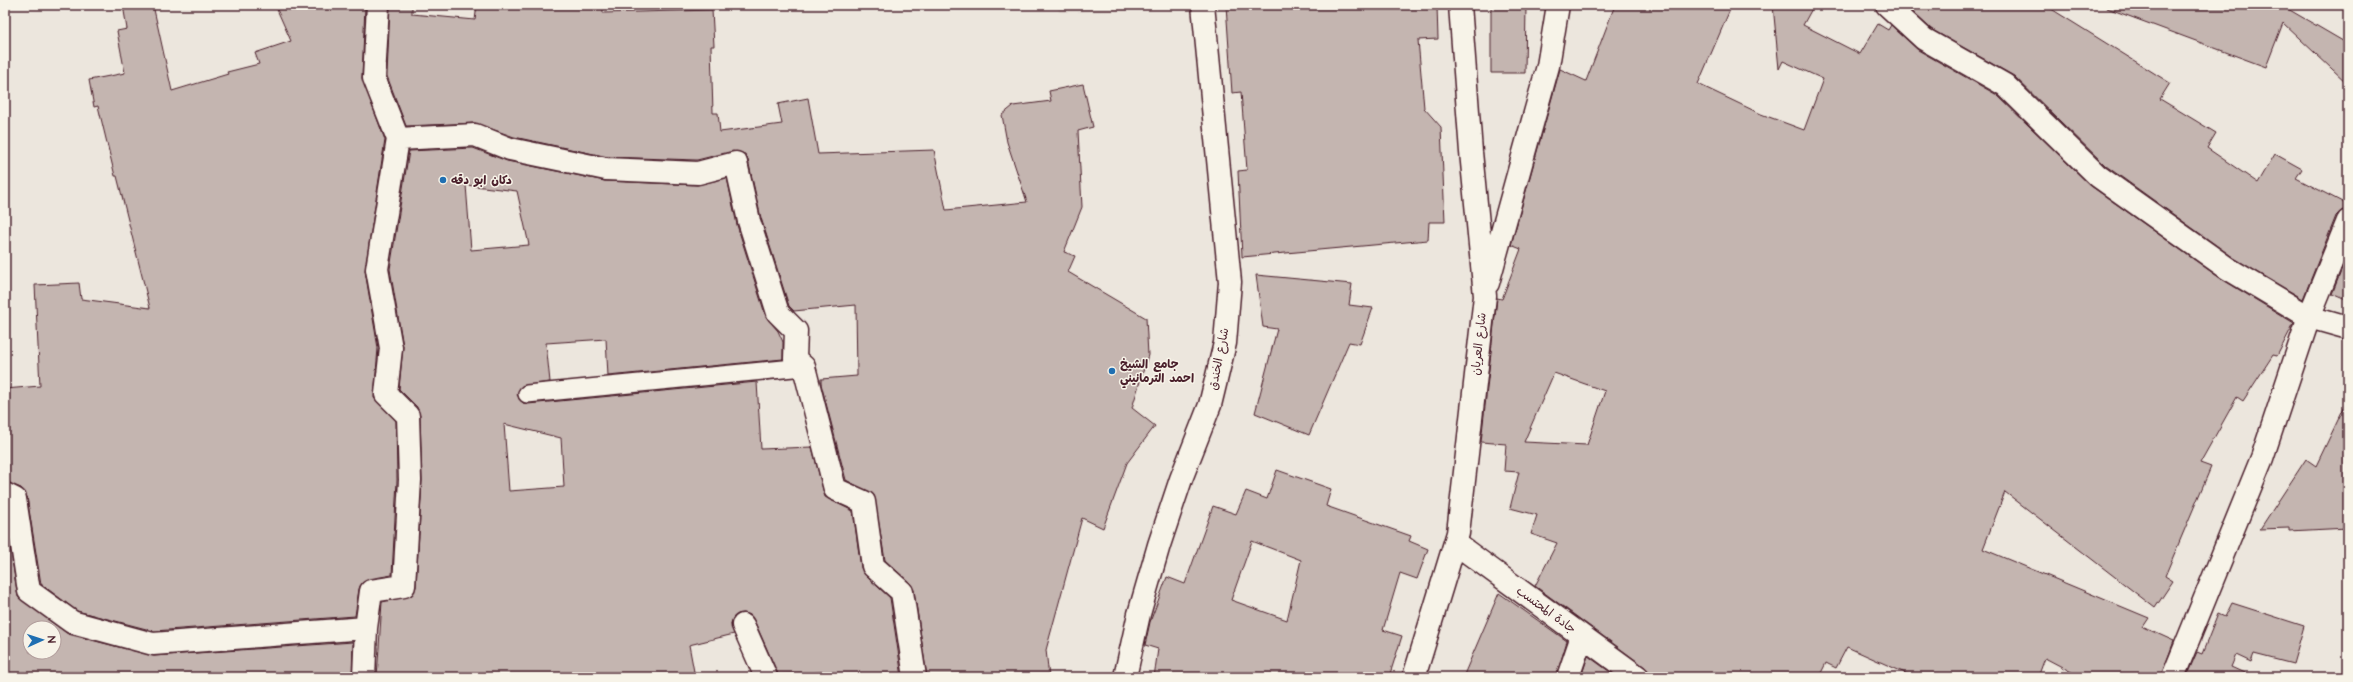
<svg xmlns="http://www.w3.org/2000/svg" width="2353" height="682" font-family="'Architects Daughter','Playpen Sans Arabic',sans-serif">
	<style>
		.built { fill: #e0d7d0 }
		.building { fill: #c4b5b0; stroke: #4a1f2b; fill-rule: evenodd }
		.lines { fill: none; stroke-linecap: round; stroke-linejoin: round }
		.lane-casing { stroke: #4a1f2b; stroke-width: 20 }
		.street-casing { stroke: #4a1f2b; stroke-width: 25 }
		.secondary-casing { stroke: #4a1f2b; stroke-width: 25 }
		.lane { stroke: #f7f3e8; stroke-width: 17 }
		.street { stroke: #f7f3e8; stroke-width: 22 }
		.secondary { stroke: #f7f3e8; stroke-width: 22 }
		.poi-dot { fill: #1f6fb2; stroke: #f7f3e8; stroke-width: 1.5 }
		.labels { text-anchor: middle; dominant-baseline: central; stroke-width: 3; stroke-linejoin: round; paint-order: stroke }
		.poi-label { font-size: 12px; font-weight: bold; fill: #4a1f2b; stroke: #f7f3e8; text-anchor: start }
		.street-label { font-size: 12px; fill: #4a1f2b; stroke: #f7f3e8 }
	</style>
	<rect width="100%" height="100%" fill="#ece6dd"/>
	<filter id="ink" filterUnits="userSpaceOnUse"><feTurbulence type="fractalNoise" baseFrequency=".025" numOctaves="2"/><feDisplacementMap in="SourceGraphic" scale="8" xChannelSelector="R" yChannelSelector="G"/><feConvolveMatrix kernelMatrix="1 2 1 2 8 2 1 2 1" color-interpolation-filters="sRGB"/></filter>
	<g filter="url(#ink)">
		<path class="built" d="M1057,5H1130V11L1059,12Z"/>
		<path class="building" d="M123,5H153L172,91L228,74L227,72L259,64L255,53L291,41L275,5H365L362,78L385,140L365,271L378,348L374,398L396,421L397,480L392,575L369,579L362,583L359,589L355,616L154,631L77,611L41,584L27,497L21,488L5,482V389L40,386L35,285L79,283L81,299L150,308L117,176H115L98,106L94,107L89,80L125,73L117,31L127,29Z
			M390,5H412V14L475,20L477,5H603V13L712,10L714,46H711L713,113H718L720,132L782,124L778,104L808,98L818,154L934,150L946,210L1027,202L1007,142L1002,115L1013,106L1051,101L1049,91L1083,84L1093,127L1078,131L1082,207L1064,252L1075,256L1068,272L1146,318L1148,355L1132,408L1155,426L1127,463L1103,528L1082,518L1046,650L1049,677H927L914,590L910,583L885,560L874,495L846,480L821,384V379L857,376L856,305L794,311L789,306L761,218L748,160L745,154L733,151L697,160L608,157L514,137L475,123L406,126L387,76Z
			M1226,5H1373V9L1437,6L1438,39L1418,40L1424,108L1441,127L1445,222H1429L1428,240L1242,257L1238,171L1247,170L1241,92L1232,93Z
			M1491,5H1526L1525,73H1491Z
			M1615,5H1732L1698,84L1761,114L1804,130L1823,79L1783,61L1779,69L1773,5H1814L1803,25L1860,54L1878,24L1888,30L1891,25L1918,50L1997,95L2091,186L2220,278L2294,323L2277,356L2273,355L2243,401L2237,397L2200,463L2211,467L2165,576L2173,581L2155,608L2005,492L1983,549L2149,618L2143,627L2174,641L2161,677H2081L2045,658L2038,677H1914L1847,647L1836,668L1826,663L1819,677H1650L1645,667L1535,586L1557,543L1531,534L1537,515L1510,508L1519,472L1504,471L1506,444L1481,442L1497,298L1502,299L1521,249L1511,245L1560,69L1586,81ZM1554,373L1605,391L1587,445L1524,442Z
			M1905,5H2045L2170,83L2160,99L2216,133L2207,148L2258,183L2275,154L2302,169L2296,178L2348,205V209L2341,211L2336,216L2303,299L2234,258L2106,166L2014,76L1931,29Z
			M2107,5H2290L2288,9L2348,44V84L2283,23L2266,67L2107,8Z
			M473,148L507,161L605,181L697,185L727,178L737,225L766,317L778,331L783,342V359L608,376L606,339L546,343L550,382L522,386L517,395L523,403L528,404L757,382L761,449L812,447L825,497L853,511L861,568L865,575L890,598L902,677H888V674L824,677V672L778,674L754,620L750,615L744,613L738,614L733,618L731,624L734,634L689,645L695,677H377L382,602L411,596L416,587L422,481L420,416L417,407L399,389L403,346L390,269L409,151ZM466,185L517,191L529,245L471,250ZM504,424L561,438L564,487L509,491Z
			M2348,254V301L2332,294Z
			M1256,275L1352,284L1349,305L1373,308L1360,344L1349,342L1309,435L1255,413L1277,329L1263,327Z
			M2348,399V528L2289,531V528L2260,529L2306,459L2316,466Z
			M1277,470L1331,489L1326,506L1411,536L1409,541L1428,549L1417,579L1400,573L1383,630L1402,636L1389,677H1154L1158,649L1145,645L1150,622L1167,577L1185,584L1213,506L1236,514L1246,491L1267,499ZM1252,541L1301,560L1287,620L1231,600Z
			M5,516L18,597L68,634L154,656L353,642L352,677H5ZM30,628H54V652H30Z
			M1499,593L1567,641L1556,677H1463Z
			M2232,603L2304,626L2293,664L2254,654L2251,662L2236,655L2231,667L2253,677H2186L2197,652L2202,654L2218,614L2225,617Z
			M1588,656L1617,677H1581Z"/>
		<g class="lines">
			<defs>
				<path id="lane" d="M527,394L804,367"/>
				<path id="street" d="M1887,5L1924,39L2005,85L2098,176L2227,268L2309,317L2348,328
					M398,139L475,135L510,149L606,169L698,173L736,163L749,221L778,313L796,331L795,359L804,367L835,489L864,502L873,566L902,592L915,677
					M1488,283L1548,66L1558,5
					M5,494L15,499L29,591L72,622L153,644L366,628
					M1455,543L1638,677
					M743,625L766,677
					M364,677L366,628L371,591L404,586L410,480L408,416L386,394L391,348L377,269L398,139L374,78L378,5
					M1414,677L1458,533L1485,296L1471,152L1460,5
					M1568,677L1582,636
					M2173,677L2262,458L2309,317L2348,221"/>
				<path id="secondary" d="M1125,677L1139,614L1159,545L1181,479L1210,405L1225,343L1230,282L1203,5"/>
			</defs>
			<use href="#lane" class="lane-casing"/>
			<use href="#street" class="street-casing"/>
			<use href="#secondary" class="secondary-casing"/>
			<use href="#lane" class="lane"/>
			<use href="#street" class="street"/>
			<use href="#secondary" class="secondary"/>
		</g>
	</g>
	<g class="poi-dot">
		<circle cx="443" cy="180" r="4"/>
		<circle cx="1112" cy="371" r="4"/>
	</g>
	<g class="labels">
		<g class="poi-label">
			<text x="451" y="180">دكان ابو دقه</text>
			<text x="1120" y="364">جامع الشيخ<tspan x="1120" dy="14">احمد الترمانيني</tspan></text>
		</g>
		<g class="street-label">
			<text transform="translate(1479 344) rotate(-84)">شارع العريان</text>
			<text transform="translate(1219 359) rotate(-79)">شارع الخندق</text>
			<text transform="translate(1546 610) rotate(36)">جادة المحتسب</text>
		</g>
	</g>
	<rect width="2353" height="682" fill="none" stroke="#f7f3e8" stroke-width="20"/>
	<rect x="10" y="10" width="2333" height="662" fill="none" stroke="#4a1f2b" stroke-width="1.5" filter="url(#ink)"/>
	<g transform="translate(42 640) rotate(87)"><circle r="19" fill="#f7f3e8" stroke="#b29e9c"/>
	<path d="M0-3L7 15L0 10L-7 15Z" fill="#1f6fb2"/>
	<text y="-6" font-size="11" font-weight="bold" text-anchor="middle" fill="#4a1f2b">N</text>
	</g>
</svg>
